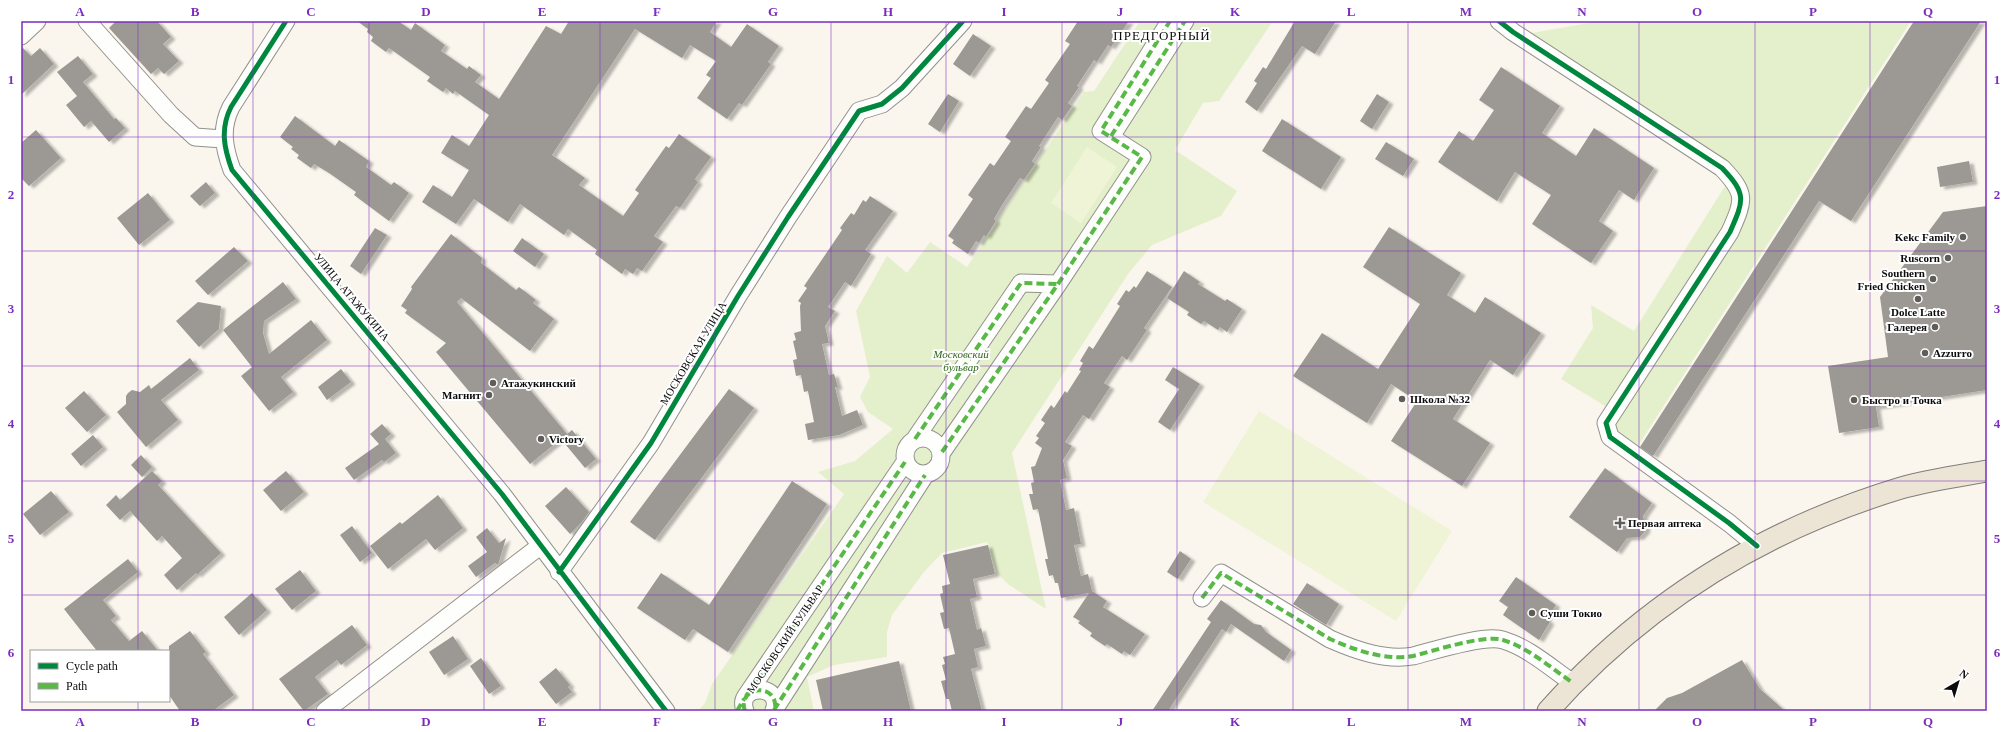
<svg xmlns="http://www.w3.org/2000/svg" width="2008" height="732" font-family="'Times New Roman',serif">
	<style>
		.green { fill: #e4f0cb }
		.pitch { fill: #eef4d5 }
		.building { fill: #9c9894; filter: url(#shadow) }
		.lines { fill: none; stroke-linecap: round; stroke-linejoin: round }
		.minor-casing { stroke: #93918d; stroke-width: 19 }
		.major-casing { stroke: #807e7a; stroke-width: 23 }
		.minor { stroke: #fefefc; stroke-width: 17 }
		.major { stroke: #ece5d6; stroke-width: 21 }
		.quiet { stroke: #58b947; stroke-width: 4; stroke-dasharray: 8 4; stroke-linecap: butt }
		.cycleway-casing { stroke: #fff; stroke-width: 8 }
		.cycleway { stroke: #00873e; stroke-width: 5 }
		.grid { fill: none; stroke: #7b2cbf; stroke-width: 1; stroke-opacity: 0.55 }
		.poi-dot { fill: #5f5d5a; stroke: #fff; stroke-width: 1.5 }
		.labels { text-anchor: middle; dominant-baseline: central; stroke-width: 4; stroke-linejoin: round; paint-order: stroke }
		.poi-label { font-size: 11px; font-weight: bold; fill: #0b0b0b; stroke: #fff; text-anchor: start }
		.street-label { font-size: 11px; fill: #0b0b0b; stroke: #fff }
		.park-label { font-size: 11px; font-style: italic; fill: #2c6518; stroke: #fff }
		.quarter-label { font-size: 13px; letter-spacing: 1px; fill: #0b0b0b; stroke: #fff }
		.neatline { fill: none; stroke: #7b2cbf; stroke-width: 1.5 }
		.grid-label { font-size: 13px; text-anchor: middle; font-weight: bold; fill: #7b2cbf }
	</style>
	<defs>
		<filter id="shadow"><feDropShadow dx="4.5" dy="2.5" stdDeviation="1" flood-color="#0004"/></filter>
	</defs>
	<rect width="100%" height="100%" fill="#faf6ed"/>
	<path class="green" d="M1140,21H1273L1219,101L1203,103L1175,150L1237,191L1221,216L1152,245L1128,274L1012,453L1046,609L1009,585L997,573L987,542L942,553L924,572L892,615L887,632V657L834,665L807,677L814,711H698L705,703L712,684L844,494L818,472L855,461L893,429L868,412L860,397L870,377L856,311L887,256L907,273L930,242L967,267L1084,92L1094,91Z
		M1599,21H1911L1636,449L1610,437L1613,411L1561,379L1593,328L1591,305L1634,331L1730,178L1505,38Z"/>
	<path class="pitch" d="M1087,147L1117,167L1081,223L1051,203Z
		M1259,411L1452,531L1396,621L1203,502Z"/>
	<path class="building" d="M116,21H157L171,37L163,44L179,61L164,74L158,68L151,74L109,28Z
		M357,21H398L411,30L415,23L445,45L441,51L467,69L469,66L481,75L475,82L499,99L546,26L561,34L569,21H717L710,32L731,47L747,24L779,46L768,62L771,64L742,105L739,103L727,119L697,98L711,78L706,75L716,61L690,45L682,58L635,29L552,155L585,178L579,185L623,216L639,193L635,190L666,146L669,148L679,134L711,157L695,179L698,182L680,208L676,206L654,236L663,242L642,271L637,268L633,274L625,269L622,274L595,254L597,250L568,229L564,235L520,204L508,222L474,199L456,224L422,202L433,185L452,197L469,170L441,153L452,135L469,146L489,115L455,91L453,94L446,88L443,92L427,81L430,77L389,48L386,52L371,41L373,37L367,32L368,29Z
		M1078,21H1129L1111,47L1108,45L1097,62L1094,60L1077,86L1079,87L1068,103L1072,106L1062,120L1058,117L1039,146L1041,147L1032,161L1035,164L1024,180L1020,178L1002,205L994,219L996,221L986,237L984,235L979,243L976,241L968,254L952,243L954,240L948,236L973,199L968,195L990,163L994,166L1011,141L1005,137L1026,106L1031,109L1049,83L1045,80L1070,44L1065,41Z
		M1295,21H1336L1315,54L1302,46L1257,111L1245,102L1257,83L1254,81L1263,67L1266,69Z
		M1914,21H1981L1851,221L1819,201L1653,456L1640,447Z
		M973,34L991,46L970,76L953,64Z
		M21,46L31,56L40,48L54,64L21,95Z
		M78,56L93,74L83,82L114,119L116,118L125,128L109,142L91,121L84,127L66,105L77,96L57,72Z
		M1501,67L1560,106L1542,133L1576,156L1594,128L1654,168L1634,200L1619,190L1599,221L1613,231L1591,263L1532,224L1551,195L1515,172L1497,201L1438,162L1459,131L1473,141L1494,110L1479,100Z
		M948,94L959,101L940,132L928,124Z
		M1377,94L1389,102L1372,129L1360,121Z
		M295,116L335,146L339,140L369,161L366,167L391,185L394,182L409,193L389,221L354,195L356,192L329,173L314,164L311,168L297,158L299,155L291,149L293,147L280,137Z
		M1282,119L1341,157L1321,189L1262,151Z
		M36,130L61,158L29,186L21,178V143Z
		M1386,142L1414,159L1403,176L1375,159Z
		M1969,161L1973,182L1940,187L1937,167Z
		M206,182L215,193L200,206L190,196Z
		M148,193L170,220L139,245L117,218Z
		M870,196L893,211L865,250L871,254L851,286L845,282L828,307L835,311L825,326L829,343L822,344L829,375L834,374L838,387H835L842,416L857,410L863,425L839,435L808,440L805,424L814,422L808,391L804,392L801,375L796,376L793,360L797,359L793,341L796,340L794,333L801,331L800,306L801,303L798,301L807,288L804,286L842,230L840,228L851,213L854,215L863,200L866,202Z
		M1987,206V390L1876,407L1879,427L1839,433L1828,366L1888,357L1880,297L1943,212Z
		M1389,227L1461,273L1447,295L1475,313L1485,297L1541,333L1513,375L1490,360L1453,419L1490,443L1462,486L1391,441L1417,401L1391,384L1367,423L1293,376L1322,333L1378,369L1420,304L1363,267Z
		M375,228L387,235L361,274L350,266Z
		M451,234L482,258L481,263L516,290L519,287L536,300L533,303L554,319L530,351L461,298L457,302L567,434L530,464L436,352L446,343L405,313L407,310L401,306L412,289L411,287Z
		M522,238L544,254L535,267L513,251Z
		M234,247L248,261L208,295L195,281Z
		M1147,271L1172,287L1144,328L1147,330L1127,360L1122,356L1104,383L1110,387L1089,419L1083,415L1065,442L1072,446L1063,460L1067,478L1060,480L1066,510L1074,508L1081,544L1074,545L1081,576L1088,574L1092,591L1107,601L1103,607L1145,634L1130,655L1124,651L1122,654L1107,644L1105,646L1090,636L1092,633L1078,623L1080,621L1073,617L1089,593L1061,598L1058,583H1055L1053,575L1049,576L1045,559H1048L1038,509L1033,510L1029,494H1033L1031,483L1034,482L1031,467L1035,466L1042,448L1035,443L1039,438L1036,436L1045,423L1041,420L1051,405L1054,408L1065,391L1067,393L1081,371L1079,370L1083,363L1080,361L1089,346L1093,349L1120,306L1117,304L1126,290L1129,292L1134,286L1136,288Z
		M1184,271L1200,282L1198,284L1225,301L1227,299L1242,309L1227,332L1220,327L1218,330L1204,321L1201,324L1187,315L1189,312L1167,298Z
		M283,282L296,299L264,321L263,333L269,354L311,320L327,340L281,377L293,392L269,411L241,376L252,367L223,330Z
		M198,302L221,306L219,329L199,347L176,321Z
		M190,358L199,370L161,400L178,420L146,447L117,412L126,404V396L128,393L132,390L140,392L149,385L151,389Z
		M1173,367L1200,384L1170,430L1158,422L1179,389L1165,380Z
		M341,369L351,382L327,400L318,387Z
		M729,389L754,408L655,540L630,522Z
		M84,391L106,415L87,432L65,408Z
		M382,424L391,434L385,439L396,453L384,462L382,460L354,480L345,468L379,444L370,434Z
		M572,430L596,459L585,468L561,439Z
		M93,435L103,447L81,466L71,454Z
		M141,455L152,467L142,477L131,465Z
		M1605,468L1652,503L1643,516L1646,530L1640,537L1627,538L1617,552L1569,517Z
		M152,471L162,481L158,485L221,553L197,575L196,573L177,590L164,575L182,558L162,536L157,541L130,511L120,520L106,505L116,495L120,500Z
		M286,471L304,492L281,511L263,490Z
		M792,481L827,504L728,652L693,629L685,640L637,608L661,573L709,605Z
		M566,487L589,512L582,522L570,534L545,506Z
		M51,491L69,512L40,535L23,514Z
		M438,495L463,528L435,550L426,539L388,569L370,546L400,522L402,524Z
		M352,526L372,553L360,562L340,535Z
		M487,528L499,543L506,538L498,565L495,563L476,577L468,566L487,552L476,537Z
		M988,545L995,574L973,579L977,597L970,599L977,630L981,628L986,646L974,649L978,667L971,669L982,711H952L949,699H946L941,681L946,680L942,665L945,664L943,657L955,654L949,628L944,629L940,613L944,612L940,594L943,593L942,586L950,584L943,555Z
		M1180,551L1191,559L1178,579L1167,572Z
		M128,559L138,572L103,600L116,616L111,620L129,641L142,631L158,651H97L64,609Z
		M300,570L316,591L292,610L275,589Z
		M1516,577L1556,605L1546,619L1550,622L1539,640L1503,615L1508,607L1499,601Z
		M1307,583L1339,604L1326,625L1293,604Z
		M252,593L267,610L239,635L224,617Z
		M1221,600L1254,624L1261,625L1266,632L1291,650L1284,661L1231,624L1226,632L1222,629L1168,711H1152L1211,622L1207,619Z
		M352,625L367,645L341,665L337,660L315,677L328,694L304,711L279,679Z
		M190,631L206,652L203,654L234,695L213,711H180L169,695V646Z
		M453,636L468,659L444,675L429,652Z
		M481,658L501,686L489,694L470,666Z
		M1742,660L1760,689L1785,711H1654L1667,698L1682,693Z
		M899,661L911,711H823L816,680Z
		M556,668L570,685L568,687L572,692L556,704L539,682Z"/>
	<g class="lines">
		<defs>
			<path id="minor" d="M87,21L171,115L195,137L223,139
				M286,21L231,107C220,129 224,148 232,170L502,494L666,711
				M1499,21L1513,32L1722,168C1747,194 1744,200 1730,232L1606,423L1610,437L1729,523L1757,546
				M21,36L37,21
				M1114,132L1185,21
				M905 456a18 18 0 1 1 36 0a18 18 0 1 1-36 0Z
				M915,439L1021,283L1058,284
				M942,452L1058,284L1142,157L1101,131L1170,21
				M559,572L651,443L738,296L788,217L859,111L882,104L902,88L963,21
				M1202,598L1221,573L1330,639C1355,650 1385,661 1413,656C1433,651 1485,634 1503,640C1529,648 1551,668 1573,683
				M746,696L905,462
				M774,710L925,475
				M325,711L540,546
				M745,711C735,683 784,683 774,711"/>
			<path id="major" d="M1548,711C1645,602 1762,530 1901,488C1929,480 1958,476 1987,471"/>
		</defs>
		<use href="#minor" class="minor-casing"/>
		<use href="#major" class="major-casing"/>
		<use href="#minor" class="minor"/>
		<use href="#major" class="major"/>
		<path class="quiet" d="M1111,136L1185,21
			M915,439L1021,283L1058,284
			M942,452L1058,284L1142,157L1101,131L1170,21
			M1202,598L1221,573L1330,639C1355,650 1385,661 1413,656C1433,651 1485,634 1503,640C1529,648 1551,668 1573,683
			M746,696L905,462
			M774,710L925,475
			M737,711L744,699
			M745,711C736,686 779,681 775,710"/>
		<defs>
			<path id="cycleway" d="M286,21L231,107C220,129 224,148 232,170L502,494L666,711
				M1499,21L1513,32L1722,168C1747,194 1744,200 1730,232L1606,423L1610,437L1729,523L1757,546
				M559,572L651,443L738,296L788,217L859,111L882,104L902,88L963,21"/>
		</defs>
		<use href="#cycleway" class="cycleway-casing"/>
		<use href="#cycleway" class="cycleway"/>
	</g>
	<path class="grid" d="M138,21V651M253,21V711M369,21V711M484,21V711M600,21V711M715,21V711M831,21V711M946,21V711M1062,21V711M1177,21V711M1293,21V711M1408,21V711M1524,21V711M1639,21V711M1755,21V711M1870,21V711M21,137H1987M21,251H1987M21,366H1987M21,481H1987M21,595H1987M138,701V711"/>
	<g class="poi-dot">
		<circle cx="1963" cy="237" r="4"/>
		<circle cx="1948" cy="258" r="4"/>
		<circle cx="1933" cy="279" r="4"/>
		<circle cx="1918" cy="299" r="4"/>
		<circle cx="1935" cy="327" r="4"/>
		<circle cx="1925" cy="353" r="4"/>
		<circle cx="493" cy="383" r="4"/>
		<circle cx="489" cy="395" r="4"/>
		<circle cx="1402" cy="399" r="4"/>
		<circle cx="1854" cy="400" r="4"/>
		<circle cx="541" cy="439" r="4"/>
		<path d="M1618 517h4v4h4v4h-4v4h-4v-4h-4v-4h4z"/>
		<circle cx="1532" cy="613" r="4"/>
	</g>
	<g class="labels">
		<g class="poi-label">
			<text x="1955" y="237" text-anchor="end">Kekc Family</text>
			<text x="1940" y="258" text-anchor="end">Ruscorn</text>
			<text x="1925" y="273" text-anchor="end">Southern<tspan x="1925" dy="13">Fried Chicken</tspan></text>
			<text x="1918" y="312" text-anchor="middle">Dolce Latte</text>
			<text x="1927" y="327" text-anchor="end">Галерея</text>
			<text x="1933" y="353">Azzurro</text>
			<text x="501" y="383">Атажукинский</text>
			<text x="481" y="395" text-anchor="end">Магнит</text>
			<text x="1410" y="399">Школа №32</text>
			<text x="1862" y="400">Быстро и Точка</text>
			<text x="549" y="439">Victory</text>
			<text x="1628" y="523">Первая аптека</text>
			<text x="1540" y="613">Суши Токио</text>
		</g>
		<g class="street-label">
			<text transform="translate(352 297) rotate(50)">УЛИЦА АТАЖУКИНА</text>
			<text transform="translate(693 353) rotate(-59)">МОСКОВСКАЯ УЛИЦА</text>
			<text transform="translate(785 639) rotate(-56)">МОСКОВСКИЙ БУЛЬВАР</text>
		</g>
		<g class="park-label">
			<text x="961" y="354">Московский<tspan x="961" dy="13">бульвар</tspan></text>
		</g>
		<g class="quarter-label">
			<text x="1162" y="35">ПРЕДГОРНЫЙ</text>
		</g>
	</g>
	<rect width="2008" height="732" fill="none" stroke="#ffffff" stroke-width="44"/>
	<rect x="30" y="650" width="140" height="52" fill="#ffffff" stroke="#9d9d9d"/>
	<rect x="38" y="663" width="20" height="6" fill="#00873e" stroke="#9d9d9d"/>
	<text x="66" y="670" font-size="12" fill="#0b0b0b">Cycle path</text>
	<rect x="38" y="683" width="20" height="6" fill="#58b947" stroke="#9d9d9d"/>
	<text x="66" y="690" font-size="12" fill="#0b0b0b">Path</text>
	<g transform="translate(1958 682) rotate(38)" stroke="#ffffff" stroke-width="3" paint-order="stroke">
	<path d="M0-3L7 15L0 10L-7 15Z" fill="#0b0b0b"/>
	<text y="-6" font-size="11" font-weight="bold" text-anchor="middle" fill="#0b0b0b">N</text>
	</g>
	<rect x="22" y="22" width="1964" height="688" class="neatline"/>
	<g class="grid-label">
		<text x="80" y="16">A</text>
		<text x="195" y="16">B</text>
		<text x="311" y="16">C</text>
		<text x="426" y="16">D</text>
		<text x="542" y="16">E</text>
		<text x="657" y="16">F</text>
		<text x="773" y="16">G</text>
		<text x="888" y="16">H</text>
		<text x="1004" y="16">I</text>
		<text x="1120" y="16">J</text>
		<text x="1235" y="16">K</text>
		<text x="1351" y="16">L</text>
		<text x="1466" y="16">M</text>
		<text x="1582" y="16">N</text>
		<text x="1697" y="16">O</text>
		<text x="1813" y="16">P</text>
		<text x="1928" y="16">Q</text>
		<text x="11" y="84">1</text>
		<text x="1997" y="84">1</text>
		<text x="11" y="199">2</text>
		<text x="1997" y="199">2</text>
		<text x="11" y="313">3</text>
		<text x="1997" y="313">3</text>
		<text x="11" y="428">4</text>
		<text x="1997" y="428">4</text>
		<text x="11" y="543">5</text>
		<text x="1997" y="543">5</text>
		<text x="11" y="657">6</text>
		<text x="1997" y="657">6</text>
		<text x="80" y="726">A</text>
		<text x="195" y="726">B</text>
		<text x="311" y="726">C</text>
		<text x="426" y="726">D</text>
		<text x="542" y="726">E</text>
		<text x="657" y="726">F</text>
		<text x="773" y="726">G</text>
		<text x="888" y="726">H</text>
		<text x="1004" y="726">I</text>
		<text x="1120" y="726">J</text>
		<text x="1235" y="726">K</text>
		<text x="1351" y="726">L</text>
		<text x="1466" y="726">M</text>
		<text x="1582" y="726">N</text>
		<text x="1697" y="726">O</text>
		<text x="1813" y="726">P</text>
		<text x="1928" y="726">Q</text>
	</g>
</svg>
